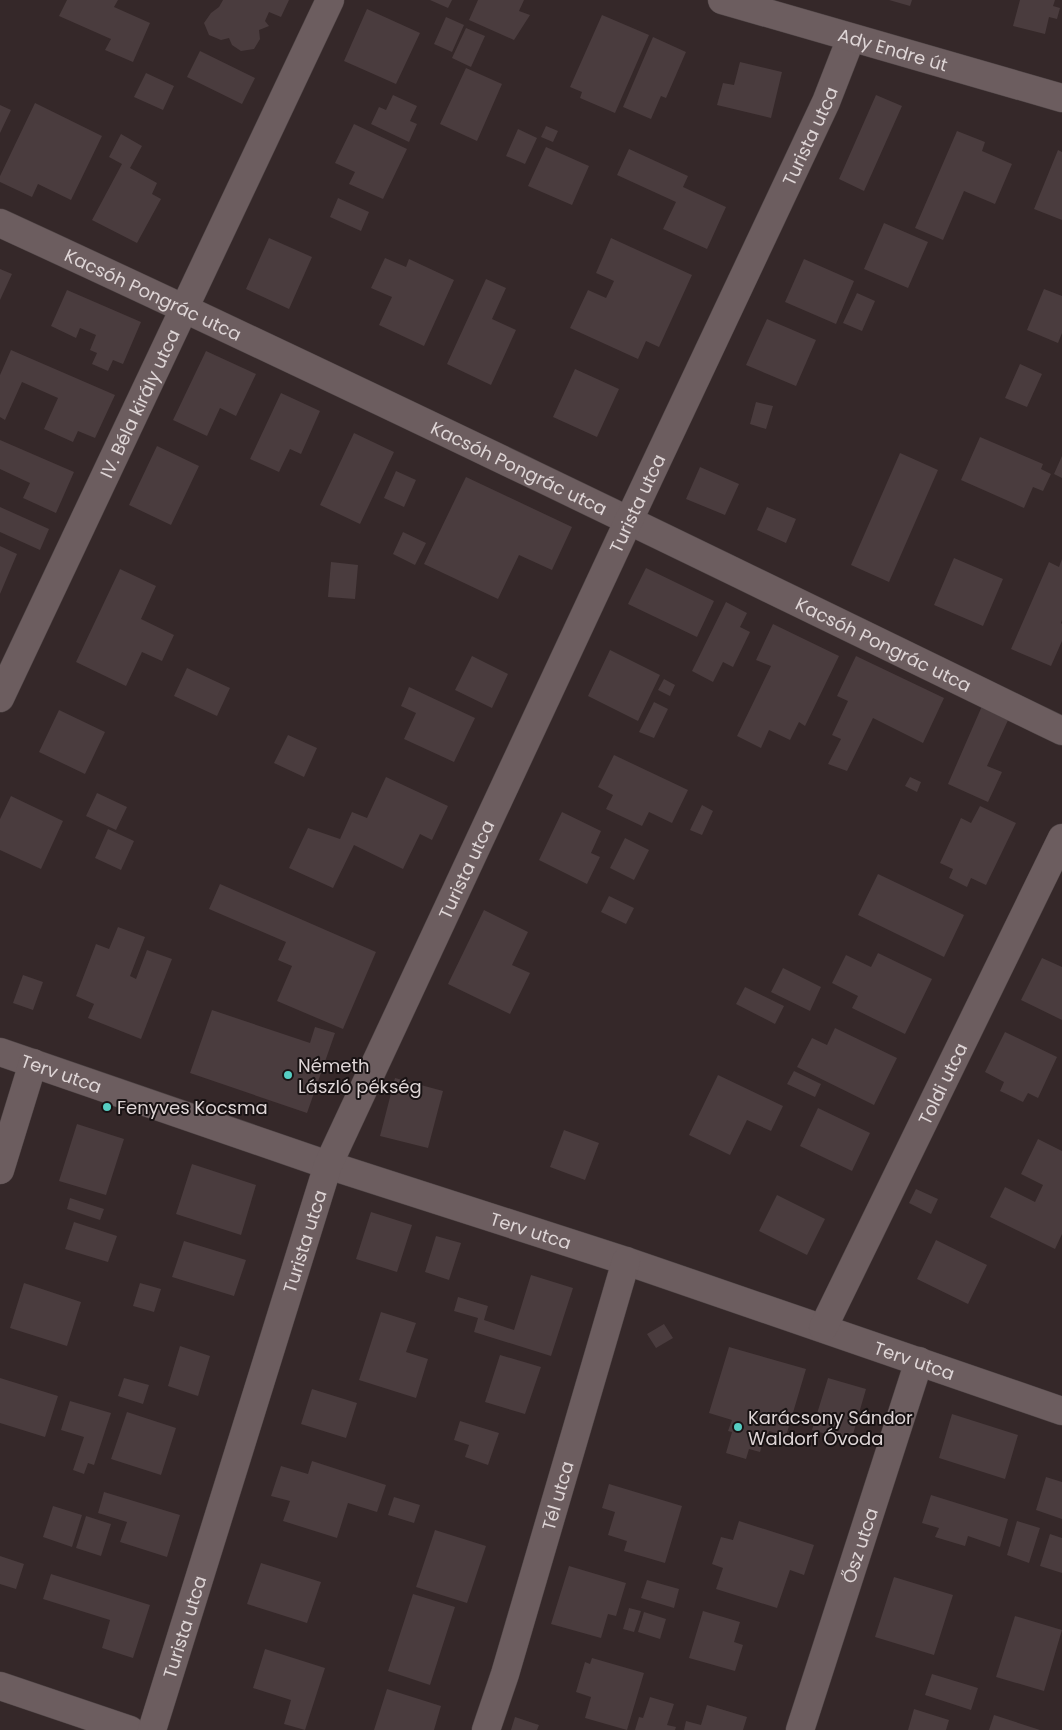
<svg xmlns="http://www.w3.org/2000/svg" width="1062" height="1730" font-family="Poppins,sans-serif">
	<style>
		.building { fill: #4a3c3e }
		.lines { fill: none; stroke-linecap: round; stroke-linejoin: round }
		.minor-casing { stroke: #4e4445; stroke-width: 29 }
		.tertiary-casing { stroke: #4e4445; stroke-width: 29 }
		.minor { stroke: #6c5d5f; stroke-width: 28 }
		.tertiary { stroke: #6c5d5f; stroke-width: 28 }
		.poi-dot { fill: #56cec3; stroke: #181213; stroke-width: 2 }
		.labels { text-anchor: middle; dominant-baseline: central; stroke-width: 4; stroke-linejoin: round; paint-order: stroke }
		.street-label { font-size: 18px; fill: #ded5d6; stroke: #181213 }
		.poi-label { font-size: 18px; fill: #ded5d6; stroke: #181213; text-anchor: start }
	</style>
	<rect width="100%" height="100%" fill="#352829"/>
	<path class="building" d="M67,0H118L114,7L150,23L133,62L105,50L111,39L59,16Z
		M223,0H289L281,17L269,12L265,21L269,26L259,30L260,39L254,49L241,51L232,45L229,38L221,40L209,35L204,23L211,13L219,7Z
		M430,0H452L448,8Z
		M478,0H524L519,11L530,15L514,40L469,20Z
		M889,0H912L910,6Z
		M1020,0H1055L1053,6L1060,8L1057,19L1049,17L1045,34L1013,26Z
		M367,9L420,33L396,84L344,61Z
		M602,15L649,35L615,113L580,98L582,92L570,87Z
		M446,17L464,25L452,52L434,44Z
		M466,28L485,36L471,67L452,58Z
		M653,37L686,52L666,98L661,96L651,119L623,107Z
		M200,51L255,78L242,104L187,77Z
		M740,62L782,72L771,118L717,105L723,83L734,85Z
		M466,68L502,84L477,141L440,124Z
		M146,73L174,86L163,110L134,97Z
		M393,95L417,106L410,121L417,124L409,142L371,124L379,107L386,110Z
		M876,95L902,106L864,191L839,179Z
		M35,103L102,136L71,200L38,184L32,197L0,182V176Z
		M0,105L11,110L0,133Z
		M354,124L407,149L383,199L349,184L355,172L335,163Z
		M546,126L558,131L553,142L541,137Z
		M518,129L537,138L525,164L506,156Z
		M957,131L985,142L982,151L1012,164L995,204L964,191L943,240L915,228Z
		M121,134L142,146L130,168L157,183L152,194L161,199L137,243L92,220L122,164L109,157Z
		M546,147L589,166L572,205L528,186Z
		M629,149L688,176L683,187L726,207L707,249L663,229L676,202L617,175Z
		M1058,150L1062,152V220L1034,209Z
		M338,198L369,212L361,231L330,217Z
		M884,223L928,242L908,288L864,269Z
		M269,238L312,257L289,309L246,289Z
		M611,238L692,275L659,347L646,341L638,359L570,328L588,290L606,298L614,281L596,273Z
		M385,258L406,267L409,259L454,280L424,346L379,325L392,297L371,288Z
		M804,259L854,281L836,324L785,302Z
		M0,269L12,274L0,300Z
		M486,279L506,288L492,319L516,330L491,385L447,364Z
		M1044,289L1062,296V333L1058,343L1027,330Z
		M67,290L141,322L123,364L113,360L108,371L92,364L97,353L90,350L96,335L80,328L76,338L51,326Z
		M857,293L875,301L862,331L843,323Z
		M767,319L816,340L796,386L746,365Z
		M11,350L115,395L95,438L78,431L73,442L44,429L58,398L22,382L5,420L0,417V375Z
		M206,351L256,374L236,416L220,408L207,436L173,420Z
		M1020,364L1042,374L1027,407L1005,398Z
		M575,369L619,389L597,437L553,417Z
		M281,393L320,411L301,454L290,449L279,472L250,459Z
		M756,402L773,406L766,429L750,424Z
		M354,433L394,452L360,524L320,505Z
		M980,437L1043,464L1041,469L1051,474L1043,491L1033,487L1024,508L961,480Z
		M0,440L74,472L56,513L23,498L30,483L0,469Z
		M157,446L199,466L171,525L129,505Z
		M900,453L938,470L889,582L851,565Z
		M1062,456V478L1054,474Z
		M700,467L739,484L725,515L686,499Z
		M396,471L416,480L404,507L384,498Z
		M466,477L572,527L552,570L519,555L498,599L424,564Z
		M0,507L49,529L40,550L0,532Z
		M767,507L796,519L786,543L757,530Z
		M403,532L426,543L415,565L393,554Z
		M0,546L17,554L0,594Z
		M954,558L1003,579L983,626L934,605Z
		M1062,559V620L1061,623L1062,624V641L1051,666L1011,649L1049,562L1059,567Z
		M331,562L358,565L355,599L328,597Z
		M646,568L714,601L697,637L628,604Z
		M120,569L156,586L141,619L174,635L162,661L142,652L126,686L76,662Z
		M726,602L747,613L740,627L750,632L733,667L723,662L713,682L692,671Z
		M773,624L839,656L805,726L799,722L790,740L769,730L761,748L737,736L771,666L756,660Z
		M610,650L660,675L638,721L588,696Z
		M472,656L508,674L492,708L455,690Z
		M856,656L944,698L923,743L873,718L847,771L828,764L841,739L832,735L848,701L837,696Z
		M187,668L230,688L217,716L174,696Z
		M664,679L675,685L670,696L658,690Z
		M409,687L475,718L454,762L404,739L416,713L401,706Z
		M654,702L668,709L654,738L639,732Z
		M982,706L1009,718L987,766L1002,772L988,802L948,784Z
		M59,710L105,732L85,774L39,752Z
		M288,735L317,748L304,777L274,763Z
		M614,755L688,790L672,823L649,812L642,826L606,809L613,795L598,787Z
		M386,777L448,806L432,840L420,834L403,869L354,845L333,888L289,868L308,828L340,839L352,812L367,818Z
		M910,777L921,782L917,792L905,786Z
		M97,793L127,807L116,830L86,816Z
		M11,796L63,821L41,869L0,850V819Z
		M702,805L713,811L702,835L690,830Z
		M980,806L1016,823L986,885L971,878L967,887L949,878L953,869L940,863L961,818L971,823Z
		M562,812L601,831L591,853L600,857L587,884L539,860Z
		M108,829L134,841L121,870L95,858Z
		M625,838L649,850L634,880L610,868Z
		M878,874L964,915L944,957L858,915Z
		M220,884L376,952L343,1029L277,1001L292,966L278,960L286,942L209,909Z
		M609,896L634,908L626,924L601,912Z
		M484,910L528,932L512,965L530,973L510,1014L448,984Z
		M118,927L145,937L130,976L136,979L147,950L172,959L141,1039L88,1018L94,1004L76,996L96,944L109,949Z
		M878,953L932,979L905,1034L852,1008L858,996L832,983L846,955L871,967Z
		M1042,958L1062,967V1020L1021,1000Z
		M783,968L821,987L810,1011L771,992Z
		M23,975L43,982L33,1010L13,1003Z
		M745,987L784,1006L775,1024L736,1004Z
		M212,1010L310,1043L315,1027L335,1033L307,1113L190,1073Z
		M835,1028L897,1058L874,1105L797,1067L812,1038L827,1045Z
		M1005,1032L1057,1057L1038,1098L1028,1093L1023,1102L1000,1091L1004,1082L985,1072Z
		M794,1071L821,1084L815,1097L787,1084Z
		M718,1075L783,1106L771,1131L747,1120L730,1155L689,1135Z
		M395,1078L443,1091L428,1148L380,1136Z
		M818,1108L870,1133L852,1171L800,1146Z
		M77,1124L124,1139L106,1195L59,1181Z
		M564,1130L599,1143L585,1180L550,1167Z
		M1038,1139L1062,1151V1234L1055,1249L990,1217L1005,1187L1035,1202L1043,1185L1021,1174Z
		M192,1164L256,1185L241,1235L176,1214Z
		M916,1189L938,1199L931,1214L909,1203Z
		M777,1195L825,1219L807,1255L759,1231Z
		M70,1198L104,1209L100,1220L67,1209Z
		M371,1212L412,1225L397,1272L356,1259Z
		M74,1222L117,1236L108,1262L65,1249Z
		M436,1236L461,1243L449,1280L425,1272Z
		M936,1240L987,1265L968,1304L917,1279Z
		M184,1241L246,1260L234,1296L172,1277Z
		M531,1275L573,1288L551,1356L474,1332L478,1318L454,1311L458,1297L488,1306L484,1320L514,1330Z
		M24,1283L81,1302L67,1346L10,1328Z
		M140,1283L161,1289L154,1312L133,1306Z
		M381,1312L416,1323L406,1352L428,1359L416,1398L359,1380Z
		M664,1324L673,1338L656,1348L647,1334Z
		M180,1346L210,1356L198,1396L168,1386Z
		M729,1347L806,1369L786,1436L769,1431L766,1442H763L760,1452L749,1449L746,1459L726,1453L732,1432L728,1431L732,1420L709,1413Z
		M500,1355L541,1367L525,1414L485,1402Z
		M0,1378L58,1396L45,1437L0,1423Z
		M124,1378L149,1385L143,1404L118,1396Z
		M828,1378L866,1389L851,1441L812,1430Z
		M312,1389L357,1403L346,1438L301,1424Z
		M70,1401L111,1413L94,1465L88,1463L84,1474L73,1470L84,1437L61,1430Z
		M127,1412L176,1428L161,1475L111,1459Z
		M952,1414L1018,1435L1005,1479L939,1458Z
		M460,1421L499,1433L488,1465L465,1457L469,1445L454,1440Z
		M312,1461L386,1485L377,1512L348,1503L337,1538L283,1521L290,1501L271,1496L281,1466L308,1474Z
		M1046,1477L1062,1482V1519L1036,1510Z
		M609,1484L682,1506L665,1563L624,1551L627,1541L608,1535L615,1512L602,1508Z
		M104,1492L180,1515L167,1557L120,1542L127,1522L98,1513Z
		M931,1495L1008,1519L1000,1547L968,1536L965,1546L935,1537L939,1528L922,1523Z
		M394,1497L420,1505L414,1523L388,1515Z
		M53,1506L82,1515L72,1547L43,1537Z
		M86,1516L111,1524L101,1556L76,1548Z
		M739,1521L814,1545L804,1575L790,1570L777,1608L716,1589L723,1568L712,1564L721,1537L733,1540Z
		M1017,1521L1040,1528L1029,1563L1007,1555Z
		M435,1530L486,1546L467,1603L416,1587Z
		M1050,1534L1062,1538V1573L1040,1566Z
		M0,1556L24,1564L16,1589L0,1584Z
		M261,1563L321,1582L307,1623L247,1604Z
		M569,1566L626,1583L616,1616L608,1614L601,1638L551,1624Z
		M51,1574L150,1605L133,1658L102,1648L110,1620L43,1599Z
		M894,1577L953,1595L934,1655L875,1637Z
		M647,1580L679,1589L674,1608L641,1598Z
		M413,1594L455,1607L430,1685L388,1671Z
		M629,1608L641,1611L634,1632L623,1629Z
		M703,1611L740,1622L734,1642L743,1645L735,1671L689,1658Z
		M644,1612L666,1619L660,1639L638,1632Z
		M1015,1616L1062,1630L1044,1691L996,1677Z
		M265,1649L325,1668L305,1730L284,1724L291,1700L253,1688Z
		M592,1658L644,1673L627,1730L585,1718L591,1697L576,1692L585,1662L590,1664Z
		M932,1674L978,1688L971,1710L925,1695Z
		M387,1689L441,1706L434,1730H374Z
		M650,1697L674,1704L667,1725L676,1727L675,1730H635L639,1717L643,1718Z
		M707,1705L747,1717L743,1730H684L686,1721L701,1725Z
		M914,1709L949,1720L946,1730H908Z
		M994,1715L1040,1730H989Z
		M515,1717L539,1725L537,1730H511Z"/>
	<g class="lines">
		<defs>
			<g id="minor">
				<path id="s1" d="M0,223C356,387 709,559 1062,731"/>
				<path id="s2" d="M0,698L330,0"/>
				<path id="s3" d="M0,1052L328,1165L626,1261L1062,1411"/>
				<path d="M0,1170L33,1063"/>
				<path id="s4" d="M823,1328L1062,838"/>
				<path d="M0,1686L130,1730"/>
				<path id="s5" d="M152,1730L328,1165L629,520L826,102L851,38"/>
				<path id="s6" d="M486,1730L505,1674L626,1261"/>
				<path id="s7" d="M800,1730L919,1361"/>
			</g>
			<g id="tertiary">
				<path id="s8" d="M722,0L1062,98"/>
			</g>
		</defs>
		<use href="#minor" class="minor-casing"/>
		<use href="#tertiary" class="tertiary-casing"/>
		<use href="#minor" class="minor"/>
		<use href="#tertiary" class="tertiary"/>
	</g>
	<g class="poi-dot">
		<circle cx="288" cy="1075" r="5"/>
		<circle cx="107" cy="1107" r="5"/>
		<circle cx="738" cy="1427" r="5"/>
	</g>
	<g class="labels">
		<g class="street-label">
			<text stroke="none"><textPath href="#s8" startOffset="178">Ady Endre út</textPath></text>
			<text stroke="none"><textPath href="#s5" startOffset="1728">Turista utca</textPath></text>
			<text stroke="none"><textPath href="#s1" startOffset="169">Kacsóh Pongrác utca</textPath></text>
			<text stroke="none"><textPath href="#s2" startOffset="326">IV. Béla király utca</textPath></text>
			<text stroke="none"><textPath href="#s1" startOffset="574">Kacsóh Pongrác utca</textPath></text>
			<text stroke="none"><textPath href="#s5" startOffset="1322">Turista utca</textPath></text>
			<text stroke="none"><textPath href="#s1" startOffset="979">Kacsóh Pongrác utca</textPath></text>
			<text stroke="none"><textPath href="#s5" startOffset="918">Turista utca</textPath></text>
			<text stroke="none"><textPath href="#s3" startOffset="65">Terv utca</textPath></text>
			<text stroke="none"><textPath href="#s4" startOffset="272">Toldi utca</textPath></text>
			<text stroke="none"><textPath href="#s3" startOffset="560">Terv utca</textPath></text>
			<text stroke="none"><textPath href="#s5" startOffset="512">Turista utca</textPath></text>
			<text stroke="none"><textPath href="#s3" startOffset="965">Terv utca</textPath></text>
			<text stroke="none"><textPath href="#s6" startOffset="245">Tél utca</textPath></text>
			<text stroke="none"><textPath href="#s7" startOffset="194">Ősz utca</textPath></text>
			<text stroke="none"><textPath href="#s5" startOffset="108">Turista utca</textPath></text>
		</g>
		<g class="poi-label">
			<text x="298" y="1065">Németh<tspan x="298" dy="21">László pékség</tspan></text>
			<text x="117" y="1107">Fenyves Kocsma</text>
			<text x="748" y="1417">Karácsony Sándor<tspan x="748" dy="21">Waldorf Óvoda</tspan></text>
		</g>
	</g>
</svg>
